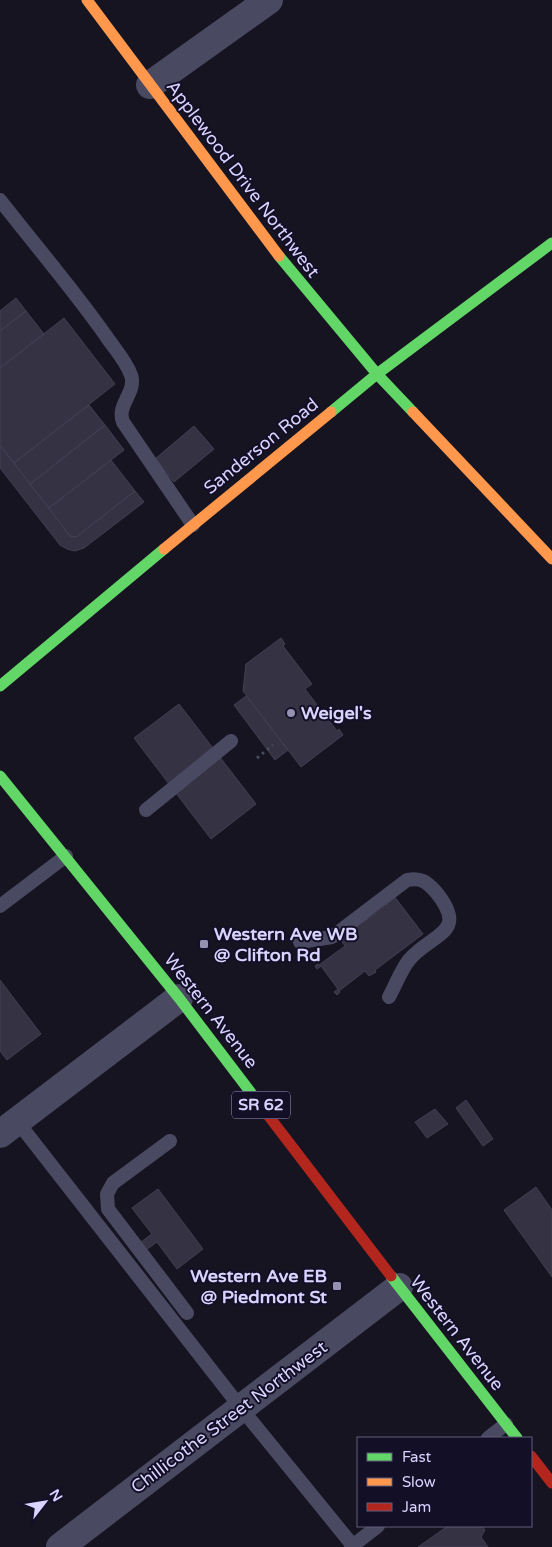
<svg xmlns="http://www.w3.org/2000/svg" width="552" height="1547" font-family="'Varela Round',sans-serif">
	<style>
		.building { fill: #343243; stroke: #433f54 }
		.lines { fill: none; stroke-linecap: round; stroke-linejoin: round }
		.path { stroke: #44505f; stroke-width: 3; stroke-dasharray: 2.5 4; stroke-linecap: butt }
		.lane { stroke: #4a4962; stroke-width: 14 }
		.street { stroke: #4a4962; stroke-width: 28 }
		.fast { stroke: #63d668; stroke-width: 11 }
		.slow { stroke: #ff974d; stroke-width: 11 }
		.jam { stroke: #b3261e; stroke-width: 11 }
		.poi-dot { fill: #9591b1; stroke: #130f26; stroke-width: 2 }
		.labels { text-anchor: middle; dominant-baseline: central; stroke-width: 4; stroke-linejoin: round; paint-order: stroke }
		.shield { fill: #130f26; stroke: #9e99be; stroke-width: 1 }
		.shield-label { font-size: 16px; font-weight: bold; fill: #d9d4ff }
		.street-label { font-size: 18px; fill: #d9d4ff; stroke: #130f26 }
		.poi-label { font-size: 18px; font-weight: bold; fill: #d9d4ff; stroke: #130f26; text-anchor: start }
	</style>
	<rect width="100%" height="100%" fill="#161421"/>
	<path class="building" d="M16,298L26,311L0,331V311Z
		M26,311L44,334L0,368V331Z
		M64,318L115,384L14,463L0,445V368Z
		M89,405L105,425L30,484L14,463Z
		M105,425L124,450L49,508L30,484Z
		M194,426L214,449L174,482L155,459Z
		M0,445L70,536L76,537L135,491L144,502L84,548L75,551L67,549L60,545L0,468Z
		M111,460L135,491L76,537L70,536L49,508Z
		M281,638L285,644L283,646L312,684L305,689L337,731L339,729L343,735L301,767L243,691L246,664Z
		M246,696L288,750L275,760L234,705Z
		M179,704L256,804L211,839L134,738Z
		M394,896L423,934L375,970L376,972L369,976L365,971L339,991L340,992L337,995L334,992L338,989L321,966L317,969L315,966L318,964L319,965L345,946L340,939L366,919L367,920L387,905L385,903Z
		M0,980L41,1034L7,1060L0,1051Z
		M466,1100L493,1139L483,1146L456,1108Z
		M435,1109L448,1124L427,1138L415,1122Z
		M536,1187L552,1210V1277L504,1210Z
		M158,1189L203,1249L177,1269L157,1242L146,1250L141,1242L152,1234L132,1208Z
		M448,1526H482L485,1530L481,1537L488,1547H418Z"/>
	<g class="lines">
		<path class="path" d="M257,758L273,745"/>
		<path class="lane" d="M0,200C35,245 73,289 106,336C114,348 126,361 131,375C137,392 116,405 123,422L193,525
			M146,810L231,741
			M0,906L66,856
			M300,942L332,937L407,880C421,877 427,882 436,892C470,934 431,933 409,960C401,970 395,986 389,997
			M17,1121L241,1408L354,1547
			M170,1141L113,1183L107,1194L108,1209L187,1313
			M488,1438L506,1424
			M351,1547L378,1526"/>
		<path class="street" d="M150,85L269,0
			M0,1134L179,998
			M60,1547L399,1287"/>
		<path class="fast" d="M279,256L377,374L413,412
			M331,412L377,374L552,243
			M0,686L164,549
			M0,776L179,998L261,1106
			M391,1276L517,1438"/>
		<path class="slow" d="M87,0L279,256
			M413,412L552,559
			M164,549L331,412"/>
		<path class="jam" d="M261,1106L391,1276
			M531,1456L552,1483"/>
	</g>
	<g class="poi-dot">
		<circle cx="291" cy="713" r="5"/>
		<rect x="199" y="939" width="10" height="10" rx="2.5"/>
		<rect x="332" y="1281" width="10" height="10" rx="2.5"/>
	</g>
	<g class="labels">
		<rect class="shield" x="232" y="1091.5" width="58" height="27" rx="4"/>
		<g class="shield-label">
			<text x="261" y="1105">SR 62</text>
		</g>
		<g class="street-label">
			<text transform="translate(243 179) rotate(53)">Applewood Drive Northwest</text>
			<text transform="translate(261 446) rotate(-39)">Sanderson Road</text>
			<text transform="translate(211 1011) rotate(52)">Western Avenue</text>
			<text transform="translate(457 1333) rotate(52)">Western Avenue</text>
			<text transform="translate(229 1417) rotate(-37)">Chillicothe Street Northwest</text>
		</g>
		<g class="poi-label">
			<text x="301" y="713">Weigel's</text>
			<text x="214" y="934">Western Ave WB<tspan x="214" dy="21">@ Clifton Rd</tspan></text>
			<text x="327" y="1276" text-anchor="end">Western Ave EB<tspan x="327" dy="21">@ Piedmont St</tspan></text>
		</g>
	</g>
	<rect x="357" y="1437" width="175" height="90" fill="#130f26" stroke="#625e7d"/>
	<rect x="367" y="1453" width="25" height="8" fill="#63d668" stroke="#625e7d"/>
	<text x="402" y="1462" font-size="15" fill="#d9d4ff">Fast</text>
	<rect x="367" y="1478" width="25" height="8" fill="#ff974d" stroke="#625e7d"/>
	<text x="402" y="1487" font-size="15" fill="#d9d4ff">Slow</text>
	<rect x="367" y="1503" width="25" height="8" fill="#b3261e" stroke="#625e7d"/>
	<text x="402" y="1512" font-size="15" fill="#d9d4ff">Jam</text>
	<g transform="translate(45 1502) rotate(59)" stroke="#130f26" stroke-width="4" paint-order="stroke">
	<path d="M0-4L9 19L0 12L-9 19Z" fill="#d9d4ff"/>
	<text y="-8" font-size="14" font-weight="bold" text-anchor="middle" fill="#d9d4ff">N</text>
	</g>
</svg>
